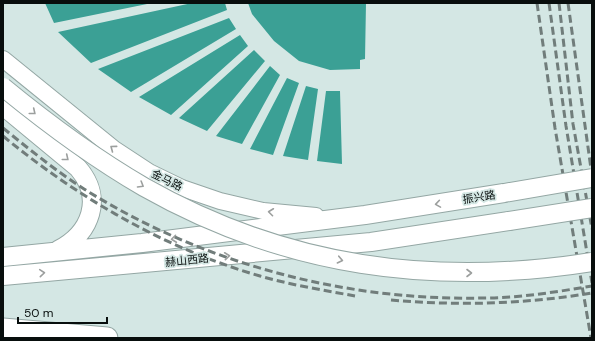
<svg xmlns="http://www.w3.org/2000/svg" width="595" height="341" font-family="'DM Sans','Noto Sans SC',sans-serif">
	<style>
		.water { fill: #3ba095 }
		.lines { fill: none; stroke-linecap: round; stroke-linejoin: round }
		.secondary-casing { stroke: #94a7a4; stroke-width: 18 }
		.primary-casing { stroke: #94a7a4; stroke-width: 20 }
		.highway-casing { stroke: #94a7a4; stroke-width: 23 }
		.secondary { stroke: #fff; stroke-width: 16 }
		.primary { stroke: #fff; stroke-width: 18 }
		.highway { stroke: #fff; stroke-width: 21 }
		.rail { stroke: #717d7b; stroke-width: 3; stroke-dasharray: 8 4; stroke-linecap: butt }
		.primary-bridge-casing { stroke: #94a7a4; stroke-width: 20; stroke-linecap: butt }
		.primary-bridge { stroke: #fff; stroke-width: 18 }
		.oneway { stroke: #9c9f9e }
		.labels { text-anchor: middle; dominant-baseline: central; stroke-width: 3.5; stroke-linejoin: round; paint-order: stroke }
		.street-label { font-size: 11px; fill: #080e0d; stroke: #d4e7e4 }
	</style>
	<rect width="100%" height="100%" fill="#d4e7e4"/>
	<path class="water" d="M45,3H152L54,23Z
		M192,3H225L227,10L91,63L58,32Z
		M248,3H366L365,59L360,60V69L330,70L299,61L274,41L252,14Z
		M229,18L236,29L131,92L98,69Z
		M240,35L248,46L171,115L139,97Z
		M254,50L265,61L207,131L179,118Z
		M270,66L280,75L242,144L216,136Z
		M287,78L299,83L273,155L250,149Z
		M306,86L318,89L308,160L283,156Z
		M326,91H340L342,164L317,161Z"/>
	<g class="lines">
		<defs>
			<path id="secondary" d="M3,59L114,149L149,172L182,188L220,201L263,211L316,216"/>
			<path id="primary" d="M3,106L78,168C104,198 91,233 58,250
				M3,257L142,243L365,215L504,193
				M3,276L371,242L509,221"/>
			<path id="highway" d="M3,329L107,338"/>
		</defs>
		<use href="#secondary" class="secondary-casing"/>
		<use href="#primary" class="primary-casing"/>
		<use href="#highway" class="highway-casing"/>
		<use href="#secondary" class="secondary"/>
		<use href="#primary" class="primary"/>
		<use href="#highway" class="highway"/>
		<path class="rail" d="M537,3L555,128L591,338
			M549,3L566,126L592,283
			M559,3L573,124L592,229
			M568,3L592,176
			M3,128C29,149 56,171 84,189C202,263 343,301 482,298C519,298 556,292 592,286
			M3,136C78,198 166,249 260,276C291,285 323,290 355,296
			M391,300C459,306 525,304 592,293"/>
		<defs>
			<path id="primary-bridge" d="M3,87C48,124 94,158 144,187C285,267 433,287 592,262
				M504,193L592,178
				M509,221L592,208"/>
		</defs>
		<use href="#primary-bridge" class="primary-bridge-casing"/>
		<use href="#primary-bridge" class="primary-bridge"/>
	</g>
	<defs><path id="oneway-chevron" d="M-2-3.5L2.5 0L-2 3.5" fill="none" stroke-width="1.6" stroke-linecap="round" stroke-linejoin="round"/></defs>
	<g class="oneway">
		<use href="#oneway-chevron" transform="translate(33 112) rotate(39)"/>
		<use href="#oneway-chevron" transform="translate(113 148) rotate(-143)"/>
		<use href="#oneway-chevron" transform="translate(66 158) rotate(39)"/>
		<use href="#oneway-chevron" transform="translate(141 185) rotate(31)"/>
		<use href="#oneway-chevron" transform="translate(438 204) rotate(171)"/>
		<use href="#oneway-chevron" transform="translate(271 212) rotate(-173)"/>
		<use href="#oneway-chevron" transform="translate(174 239) rotate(173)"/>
		<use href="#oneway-chevron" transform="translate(227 256) rotate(-6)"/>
		<use href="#oneway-chevron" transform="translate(340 260) rotate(12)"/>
		<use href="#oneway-chevron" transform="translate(42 273) rotate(-5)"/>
		<use href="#oneway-chevron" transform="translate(469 273)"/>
	</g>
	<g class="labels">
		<g class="street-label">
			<text transform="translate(167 180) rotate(26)">金马路</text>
			<text transform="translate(479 197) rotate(-9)">振兴路</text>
			<text transform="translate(187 260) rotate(-6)">赫山西路</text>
		</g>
	</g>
	<rect width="595" height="341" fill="none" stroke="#080e0d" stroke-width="8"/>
	<path d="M18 317v6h89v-6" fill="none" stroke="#080e0d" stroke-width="2"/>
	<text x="24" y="317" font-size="12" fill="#080e0d" stroke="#d4e7e4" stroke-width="3" paint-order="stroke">50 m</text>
</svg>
